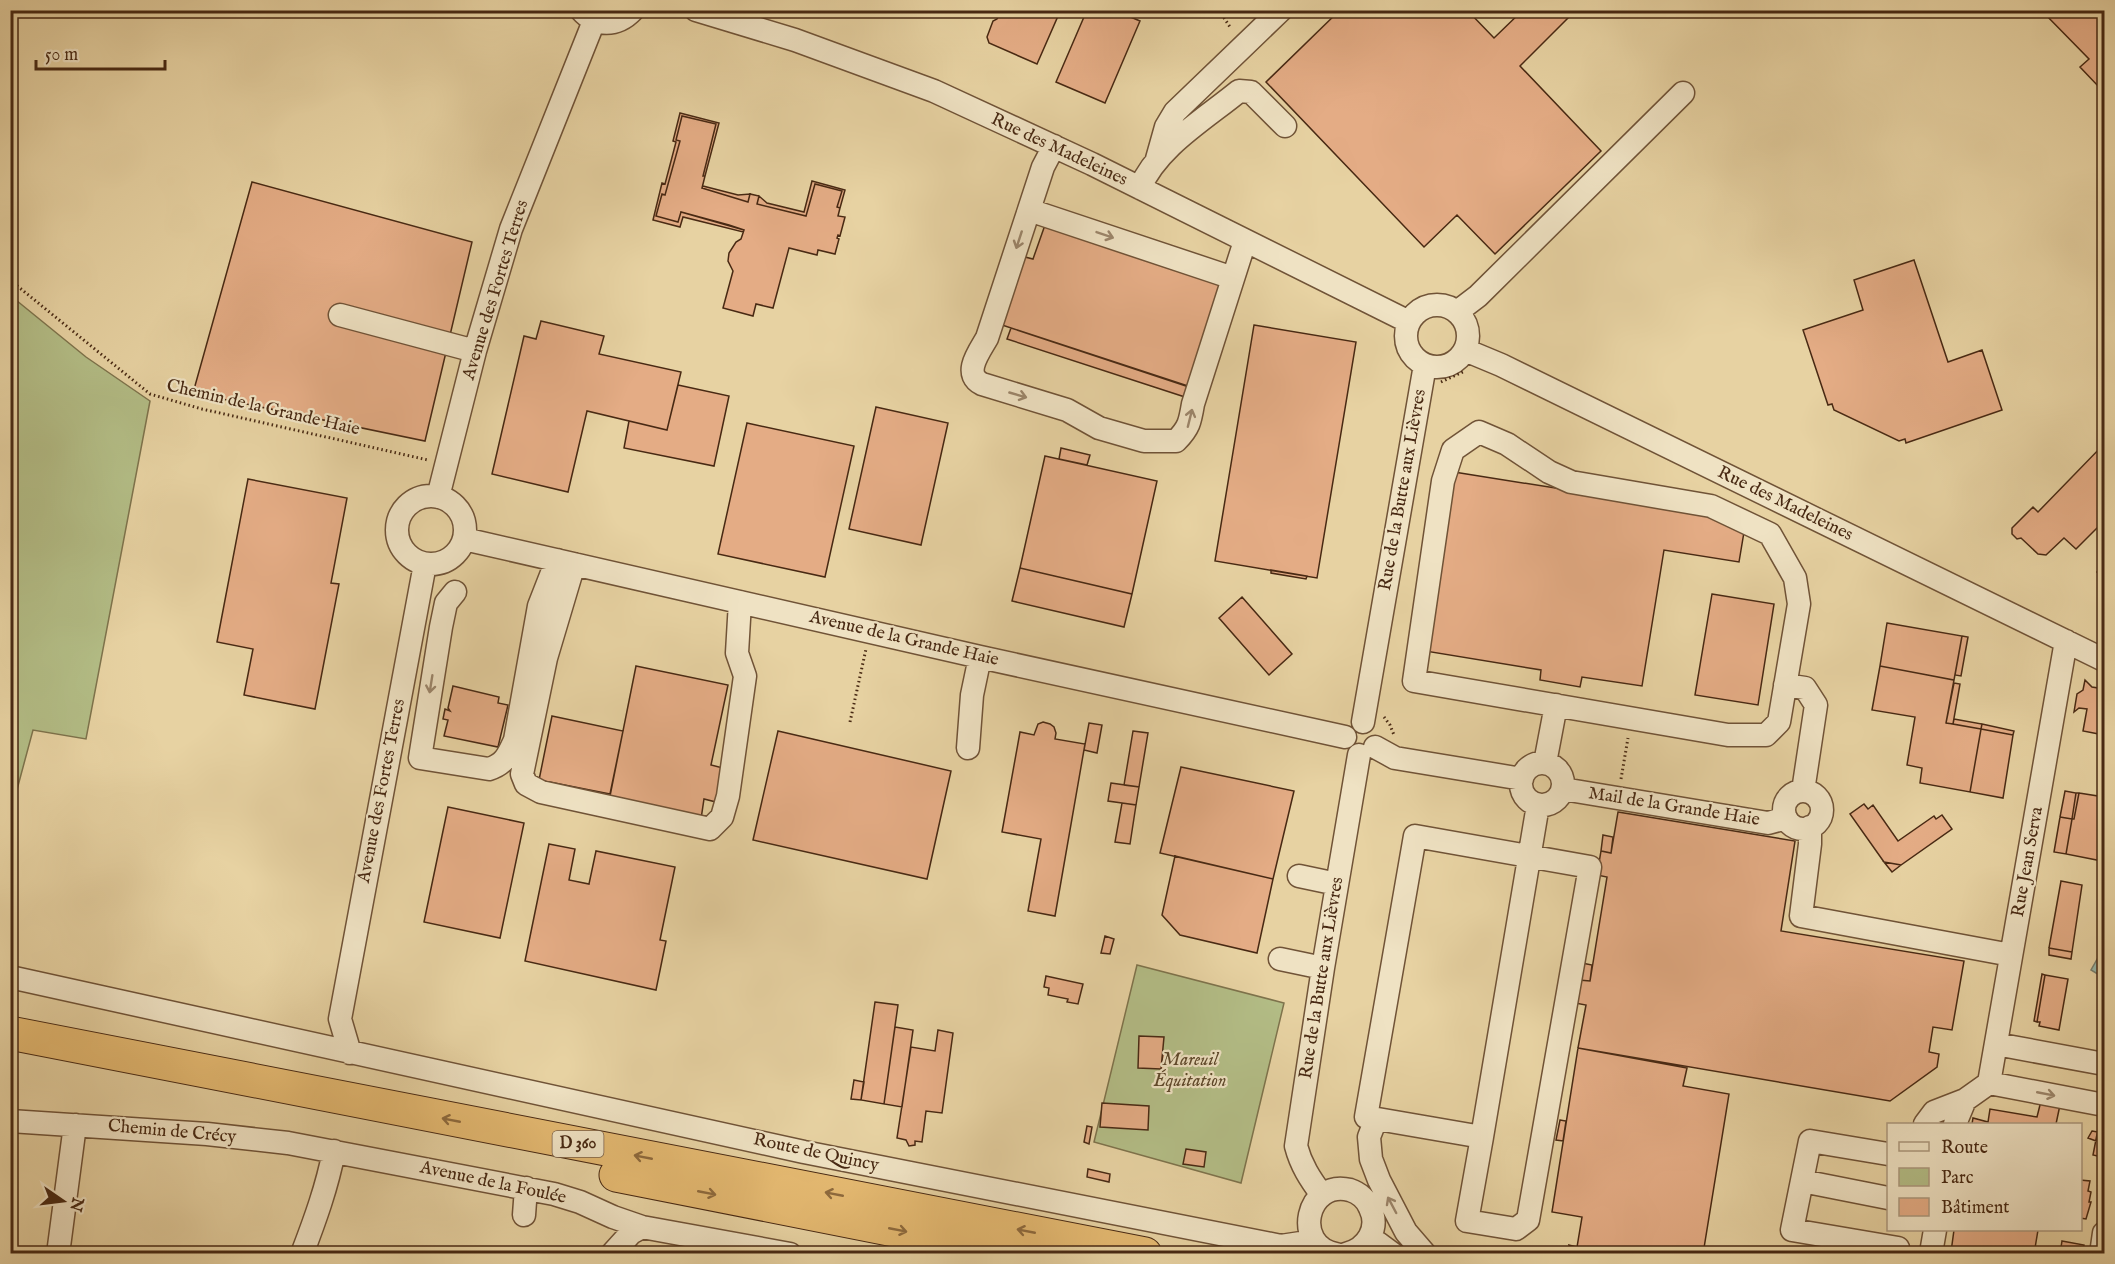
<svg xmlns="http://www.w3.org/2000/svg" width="2115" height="1264" font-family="'IM FELL English',serif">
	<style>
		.green { fill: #b3bd86; stroke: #7e734c; stroke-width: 1.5 }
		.water { fill: #97b7a9; stroke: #777e6d; stroke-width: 1.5 }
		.building { fill: #e4ac85; stroke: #482913; stroke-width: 1.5 }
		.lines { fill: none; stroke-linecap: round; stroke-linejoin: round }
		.minor-casing { stroke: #705337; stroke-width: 25 }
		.highway-casing { stroke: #482913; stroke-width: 35 }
		.path { stroke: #482913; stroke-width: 3; stroke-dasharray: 1.5 3; stroke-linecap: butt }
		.minor { stroke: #efe2c3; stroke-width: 22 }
		.highway { stroke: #e4b971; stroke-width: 33 }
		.oneway { stroke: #9c866b }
		.oneway2 { stroke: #8e6a3d }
		.labels { text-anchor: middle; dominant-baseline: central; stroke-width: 4.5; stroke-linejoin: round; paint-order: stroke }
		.shield { fill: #efe2c3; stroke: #7a6048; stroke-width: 1.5 }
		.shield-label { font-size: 16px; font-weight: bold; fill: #482913 }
		.street-label { font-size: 18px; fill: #482913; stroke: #efe2c3 }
		.park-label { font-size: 18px; font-style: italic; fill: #5d472a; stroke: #efe2c3 }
	</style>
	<rect width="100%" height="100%" fill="#e7d2a2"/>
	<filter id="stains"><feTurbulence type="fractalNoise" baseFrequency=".00333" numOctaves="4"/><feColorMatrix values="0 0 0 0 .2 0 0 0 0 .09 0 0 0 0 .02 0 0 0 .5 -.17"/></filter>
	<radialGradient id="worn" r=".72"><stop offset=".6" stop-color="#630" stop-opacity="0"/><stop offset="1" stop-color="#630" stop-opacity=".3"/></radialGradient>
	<path class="green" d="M11,296L86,357L150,401L86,739L33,730L11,812Z
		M1137,965L1284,1003L1241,1183L1094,1142Z"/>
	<path class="water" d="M2104,947V973L2101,976L2091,970Z"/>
	<path class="building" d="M999,10H1045L1058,16L1037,64L989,43L987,37L993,21L997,19L1000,13Z
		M1087,10H1114L1140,21L1105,103L1056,82Z
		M1340,10H1467L1494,38L1523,10H1576L1520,66L1601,151L1495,254L1457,215L1424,247L1266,82Z
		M2041,10H2104V79L2098,86L2080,67L2089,59Z
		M680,113L719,123L705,176H703L716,124L682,116L676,140L680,141L665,195L662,194L656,216L678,222L681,212L729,225L744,230L743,232L683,217L680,227L653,220L662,183L665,184L676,142L673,141Z
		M682,116L716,124L703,176H705L702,188L748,202L750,194L759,196L757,204L806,216L815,184L842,191L837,207L840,208L838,216L845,217L840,236L838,235L837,238L839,239L835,254L818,250L817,255L789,248L773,308L756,304L753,316L723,308L733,271L728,261L729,253L736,242L741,239L744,230L681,212L678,222L656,216L662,194L665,195L680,141L676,140Z
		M812,181L845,190L840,208L837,207L842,191L815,184L806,216L757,204L759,196L767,203L804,212Z
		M252,182L472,242L425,441L193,393Z
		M703,186L738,195L750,194L748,202L702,188Z
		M1045,225L1225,285L1191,387L999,324L1021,256L1033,259Z
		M1914,260L1948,362L1982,350L2002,410L1906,443L1905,439L1899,441L1834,410L1832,404L1828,405L1803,330L1863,310L1854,280Z
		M541,321L604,336L599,354L681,372L667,430L587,411L568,492L492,474L524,336L536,339Z
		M1254,325L1356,342L1317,578L1215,561Z
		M1011,328L1192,388L1188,398L1007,339Z
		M678,385L729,396L714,466L624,448L629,421L667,430Z
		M876,407L948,423L921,545L849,529Z
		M747,423L854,446L825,577L718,554Z
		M2104,444V521L2076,549L2064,538L2046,555L2038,554L2021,538L2017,539L2012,534V528L2033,507L2038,512Z
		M1061,448L1090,455L1087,465L1059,459Z
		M1045,456L1157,481L1132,594L1020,568Z
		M1454,472L1719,514L1745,526L1739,562L1664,550L1642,686L1582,677L1580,687L1540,680L1541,670L1425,651Z
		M248,479L347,498L331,583L339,584L315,709L244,695L253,649L217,642Z
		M2104,564V580L2097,572Z
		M1020,568L1132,594L1124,627L1012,601Z
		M1271,570L1307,576L1306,579L1271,573Z
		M1712,594L1774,604L1758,705L1695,695Z
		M1242,597L1292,654L1269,675L1219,618Z
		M1887,623L1962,636L1954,680L1880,666Z
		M1962,636L1968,637L1961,676L1955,675Z
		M636,666L728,685L711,765L723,768L716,802L704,799L701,819L609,801Z
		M1880,666L1954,680L1946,723L1981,729L1970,792L1920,783L1922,768L1907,765L1915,717L1872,710Z
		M2085,680L2092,687L2104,689V735L2083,731L2087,709L2079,708L2074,712L2077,694L2083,690Z
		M1954,683L1960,684L1953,724L1946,723Z
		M453,686L499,697L498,703L508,705L498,747L444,736L448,720L443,719L445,709L450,711L448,708Z
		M552,716L623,731L610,794L539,780Z
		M1954,719L1982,724L1981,729L1953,724Z
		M1043,722L1050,724L1054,727L1056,733L1055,739L1085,744L1055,916L1028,911L1041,839L1002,832L1020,732L1034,735L1038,724Z
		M1089,723L1102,725L1097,753L1084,750Z
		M1982,724L2014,731L2013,735L1981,729Z
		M1981,729L2013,735L2003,798L1970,792Z
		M778,731L951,771L927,879L753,840Z
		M1133,731L1148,733L1139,787L1124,785Z
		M1181,767L1294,791L1273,879L1160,853Z
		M1111,783L1139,787L1136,805L1108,801Z
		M2065,791L2076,793L2072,819L2060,817Z
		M2076,793H2079L2074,819H2072Z
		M2079,793L2104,797V847L2102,861L2066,854L2072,819H2074Z
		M1122,803L1136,805L1130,844L1115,842Z
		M1864,804L1868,809L1873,805L1898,841L1934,816L1936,819L1942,815L1952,829L1901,865L1884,862L1850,814Z
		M448,807L524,823L500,938L424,922Z
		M1618,812L1795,841L1781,931L1964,961L1952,1030L1933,1027L1929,1052L1939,1054L1937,1067L1890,1101L1578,1048L1586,1005L1575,1003L1579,980L1590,981L1607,877L1597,875L1601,851L1611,853Z
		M2060,817L2072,819L2066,854L2054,852Z
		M1603,835L1613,837L1611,853L1601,851Z
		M549,844L575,849L569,880L589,884L596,851L675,867L660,940L666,941L656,990L525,961Z
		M1175,856L1273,879L1257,953L1180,935L1162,915Z
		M1884,862L1901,865L1892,872Z
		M2061,881L2082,885L2072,952L2049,948Z
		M1105,936L1114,939L1110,954L1101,953Z
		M2049,948L2072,952L2071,959L2049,955Z
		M1582,963L1592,965L1590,981L1579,980Z
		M2042,974L2045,975L2037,1022L2034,1021Z
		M2045,975L2068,979L2059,1030L2039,1026L2040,1022H2037Z
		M1046,976L1083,984L1078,1004L1067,1002L1068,999L1048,995L1049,988L1044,987Z
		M875,1002L898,1005L884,1104L861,1100Z
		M2104,1003V1038L2099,1037Z
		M895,1027L913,1030L902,1107L884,1104Z
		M938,1030L953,1033L942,1113L926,1111L922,1142L915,1141V1145L909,1146L906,1140L897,1138L911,1047L935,1051Z
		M1139,1036L1164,1037L1161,1069L1138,1068Z
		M1578,1048L1687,1068L1683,1086L1729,1094L1703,1254H1590L1570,1248L1569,1245L1577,1247L1582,1217L1552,1212Z
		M1163,1053L1167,1054L1166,1070L1161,1069Z
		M854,1080L864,1082L861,1100L851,1099Z
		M2041,1101L2060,1105L2056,1124H1972L1973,1118L1988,1122L1990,1109L2037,1117Z
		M1102,1103L1149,1106L1148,1130L1100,1127Z
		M1560,1120L1566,1121L1563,1141L1556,1140Z
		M2099,1124L2104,1125V1160L2102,1159V1157L2093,1155Z
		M1087,1126L1092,1127L1089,1144L1084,1142Z
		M2092,1131L2098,1132L2096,1141L2088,1138Z
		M1186,1149L1206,1152L1204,1167L1183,1164Z
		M1088,1169L1110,1174L1109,1182L1087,1177Z
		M2080,1180L2090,1181L2088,1191L2091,1192L2089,1202H2091L2086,1219L2080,1218Z
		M1954,1230H2038L2034,1254L1951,1252Z
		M1829,1239L1863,1246L1862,1254H1826Z
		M2062,1241L2084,1245L2082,1254H2060Z"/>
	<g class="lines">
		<defs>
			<path id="minor" d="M581,10C596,27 617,27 633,10
				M696,10L795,40L934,91L1092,164L1409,322
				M1054,146L1043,167L987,338C979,352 962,374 982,384L1067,410L1099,428L1144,441H1176C1189,428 1190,422 1193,404L1245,241
				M1157,159L1166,127L1175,112L1281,10
				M1140,188C1157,147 1205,119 1239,91L1251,92L1285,126
				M1029,210L1233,278
				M1406 336a31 31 0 1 1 62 0a31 31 0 1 1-62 0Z
				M1457,312L1478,296L1683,93
				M340,315L475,351
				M1465,350L1501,365L2104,660
				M1479,432L1507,444L1549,472L1571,482L1711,506L1770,534L1795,578L1799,604L1779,722L1766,735H1728L1414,681L1443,481L1453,450Z
				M397 530a34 34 0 1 1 68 0a34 34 0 1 1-68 0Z
				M438,497L475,351L511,229L594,21
				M464,539L980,657L1345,737
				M574,564L546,658L522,774L526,784L541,792L710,829L722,817L728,796L745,676L737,653L740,602
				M455,592L446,603L441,627L420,758L489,769C505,764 508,755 515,740L539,606L557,560
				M1785,685L1805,688L1816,705L1803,791
				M1363,722L1425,365
				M1375,747L1395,758L1522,779
				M968,748L972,695L980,657
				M1545,763L1556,705
				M1521 784a21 21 0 1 1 42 0a21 21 0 1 1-42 0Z
				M1563,789L1768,823L1786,818
				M1784 810a19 19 0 1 1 38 0a19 19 0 1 1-38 0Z
				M1810,827V844L1801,916L2011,955
				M1415,836L1590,867L1528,1220L1516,1229L1467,1221L1482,1137L1366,1117Z
				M1299,876L1337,884
				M1280,959L1323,968
				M10,977L804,1152L1281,1246L1314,1241
				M1996,1044L2104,1064
				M350,1053L340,1019L425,564
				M1989,1083L2066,641
				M1989,1083L2104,1105
				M1376,1119L1369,1137L1371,1159L1379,1180L1406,1232L1425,1254
				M10,1121L207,1134L288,1143L554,1194L580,1202L613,1217L642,1227L790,1254
				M1925,1124L1934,1112L1965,1100
				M1955,1124L1965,1100L1989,1083
				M1482,1137L1538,805
				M1888,1154L1810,1141L1792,1230L1898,1248
				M1802,1181L1888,1198
				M1322,1195C1310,1179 1301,1165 1296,1146L1323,968L1359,755
				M524,1215L526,1188
				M1370,1237L1393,1254
				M1931,1253L1935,1230
				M58,1254L75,1125
				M302,1254C315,1220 327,1187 334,1151
				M612,1254L631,1233L642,1227
				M1336,1254C1292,1246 1306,1179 1350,1190C1359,1193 1367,1200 1370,1208C1380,1228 1367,1249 1346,1254
				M2101,1254L2104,1233"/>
			<path id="highway" d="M10,1033L1145,1254
				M616,1175L1015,1254"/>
		</defs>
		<use href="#minor" class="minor-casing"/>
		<use href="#highway" class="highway-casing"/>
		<path class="path" d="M1219,10L1230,27
			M10,280L150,394L202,409L428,460
			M1441,382L1465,371
			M1384,717L1390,725L1394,735
			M850,722L866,649
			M1621,779L1628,738
			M1443,1250L1452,1254"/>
		<use href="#minor" class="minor"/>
		<use href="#highway" class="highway"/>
	</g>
	<defs><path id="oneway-shaft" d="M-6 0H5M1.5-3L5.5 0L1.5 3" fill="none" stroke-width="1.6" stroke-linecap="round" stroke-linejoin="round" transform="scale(1.5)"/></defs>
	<g class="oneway">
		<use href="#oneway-shaft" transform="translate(1105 235) rotate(19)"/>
		<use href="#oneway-shaft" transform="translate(1019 240) rotate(108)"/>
		<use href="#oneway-shaft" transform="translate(1018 395) rotate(16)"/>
		<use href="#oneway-shaft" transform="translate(1190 418) rotate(-76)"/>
		<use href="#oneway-shaft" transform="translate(431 684) rotate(99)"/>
		<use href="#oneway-shaft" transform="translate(2046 1094) rotate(11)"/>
		<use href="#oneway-shaft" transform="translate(1392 1205) rotate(-118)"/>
	</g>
	<g class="oneway2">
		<use href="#oneway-shaft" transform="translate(451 1120) rotate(-169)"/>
		<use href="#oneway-shaft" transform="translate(643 1157) rotate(-169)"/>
		<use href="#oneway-shaft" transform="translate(707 1193) rotate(11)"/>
		<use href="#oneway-shaft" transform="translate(834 1194) rotate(-169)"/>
		<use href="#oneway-shaft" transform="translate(898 1230) rotate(11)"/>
		<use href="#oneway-shaft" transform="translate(1026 1231) rotate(-169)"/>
	</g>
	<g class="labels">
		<rect class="shield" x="552.5" y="1131" width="51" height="26" rx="4.5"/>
		<g class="shield-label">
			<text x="578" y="1144">D 360</text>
		</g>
		<g class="street-label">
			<text transform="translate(1059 150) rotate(25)">Rue des Madeleines</text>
			<text transform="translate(496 290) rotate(-73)">Avenue des Fortes Terres</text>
			<text transform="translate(263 408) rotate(13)">Chemin de la Grande Haie</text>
			<text transform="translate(1403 490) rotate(-80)">Rue de la Butte aux Lièvres</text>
			<text transform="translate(1785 504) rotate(26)">Rue des Madeleines</text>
			<text transform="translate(904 639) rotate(13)">Avenue de la Grande Haie</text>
			<text transform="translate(382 791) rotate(-79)">Avenue des Fortes Terres</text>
			<text transform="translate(1674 807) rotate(9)">Mail de la Grande Haie</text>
			<text transform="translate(2028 862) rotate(-80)">Rue Jean Serva</text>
			<text transform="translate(1322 978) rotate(-81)">Rue de la Butte aux Lièvres</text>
			<text transform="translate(172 1132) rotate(5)">Chemin de Crécy</text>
			<text transform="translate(816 1153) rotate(12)">Route de Quincy</text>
			<text transform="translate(493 1183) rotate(12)">Avenue de la Foulée</text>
		</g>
		<g class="park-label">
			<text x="1190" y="1060">Mareuil<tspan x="1190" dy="21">Équitation</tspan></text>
		</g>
	</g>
	<rect width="2115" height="1264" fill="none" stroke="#e7d2a2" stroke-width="36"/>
	<rect x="12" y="12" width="2091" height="1240" fill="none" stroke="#482913" stroke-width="3"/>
	<rect x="18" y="18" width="2079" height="1228" fill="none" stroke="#482913" stroke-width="1.5"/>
	<rect x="1887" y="1123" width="195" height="108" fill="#efe2c3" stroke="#ac987d" stroke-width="1.5"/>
	<rect x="1899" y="1142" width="30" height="9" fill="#efe2c3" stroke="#ac987d" stroke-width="1.5"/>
	<text x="1941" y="1153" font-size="18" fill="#482913">Route</text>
	<rect x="1899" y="1168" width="30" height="18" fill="#b3bd86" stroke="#ac987d" stroke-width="1.5"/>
	<text x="1941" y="1183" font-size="18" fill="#482913">Parc</text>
	<rect x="1899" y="1198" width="30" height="18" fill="#e4ac85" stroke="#ac987d" stroke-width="1.5"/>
	<text x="1941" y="1213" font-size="18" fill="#482913">Bâtiment</text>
	<g transform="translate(63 1201) rotate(104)" stroke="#efe2c3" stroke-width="4.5" paint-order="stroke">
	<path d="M0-4.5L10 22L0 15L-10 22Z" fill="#482913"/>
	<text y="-9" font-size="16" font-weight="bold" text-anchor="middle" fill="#482913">N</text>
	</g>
	<path d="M36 60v9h129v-9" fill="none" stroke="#482913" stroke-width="3"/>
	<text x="45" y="60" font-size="18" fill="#482913" stroke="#efe2c3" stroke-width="4.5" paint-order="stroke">50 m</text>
	<rect width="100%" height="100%" filter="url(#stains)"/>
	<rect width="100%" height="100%" fill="url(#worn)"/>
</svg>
